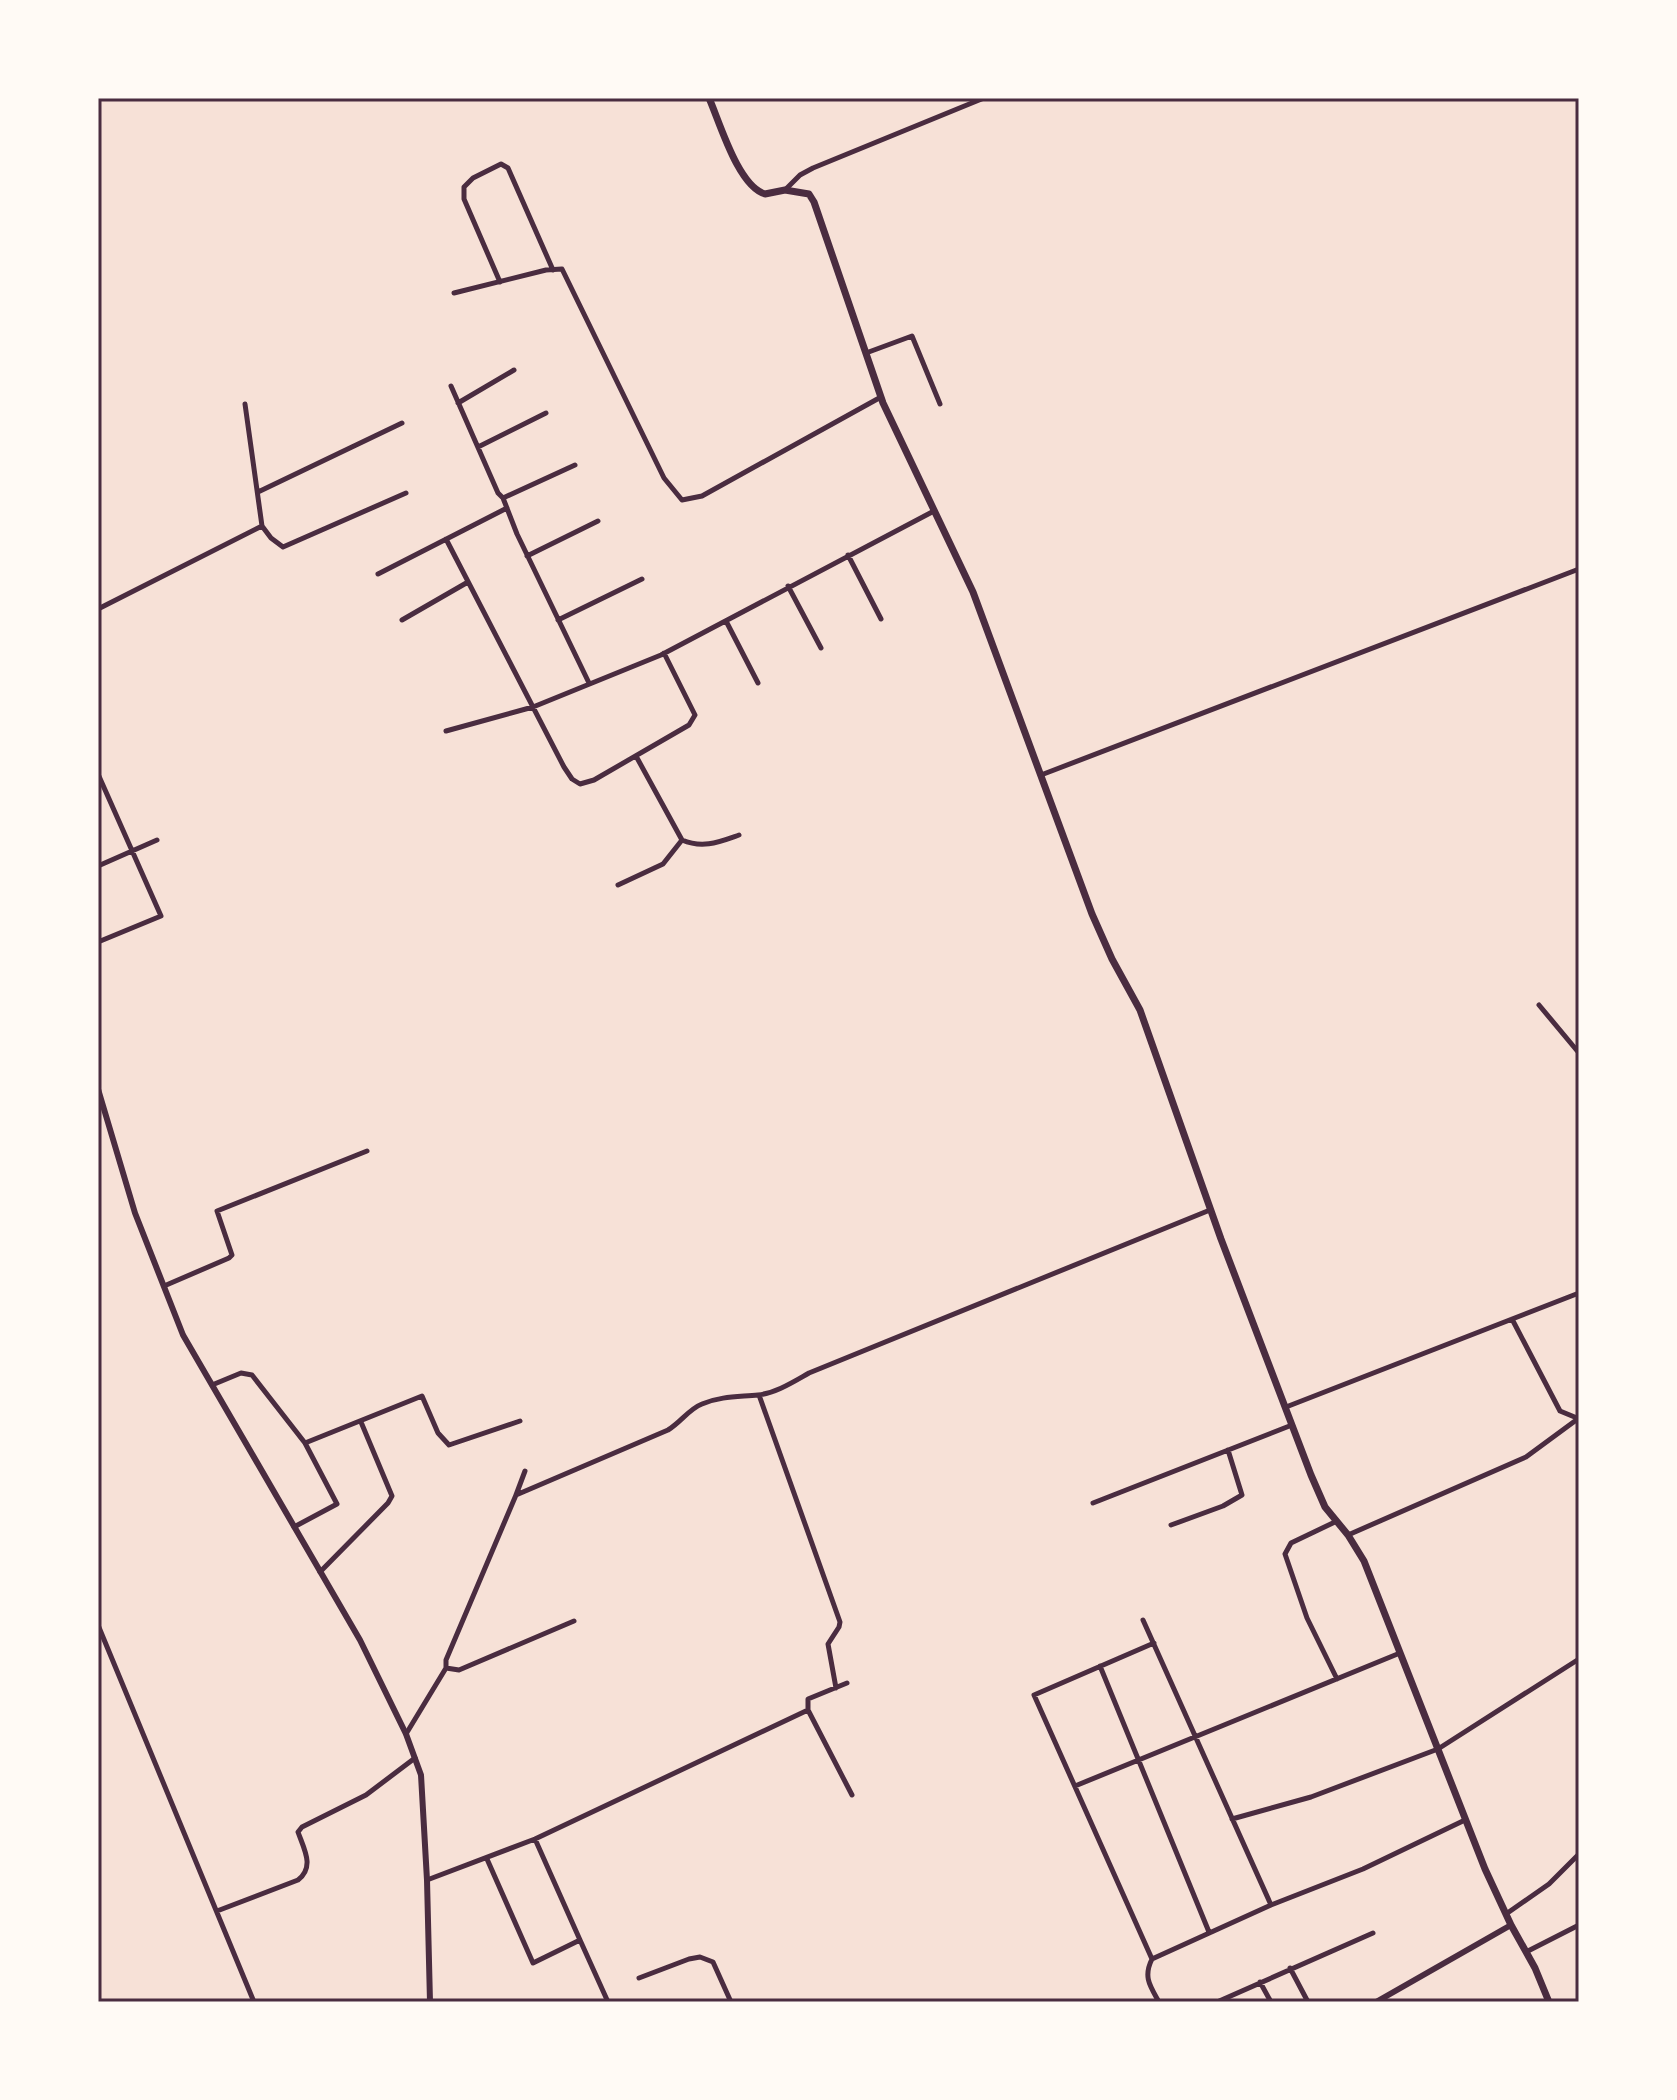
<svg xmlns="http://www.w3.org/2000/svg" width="1677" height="2100" font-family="'Public Sans',sans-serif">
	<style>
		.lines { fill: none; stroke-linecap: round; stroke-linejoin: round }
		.minor { stroke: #4a2c40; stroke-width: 5 }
		.tertiary { stroke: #4a2c40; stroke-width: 6 }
		.secondary { stroke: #4a2c40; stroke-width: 7 }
		.neatline { fill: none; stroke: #4a2c40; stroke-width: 3 }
	</style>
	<rect width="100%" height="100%" fill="#f7e1d7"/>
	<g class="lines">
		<path class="minor" d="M785,190L800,175L813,168L984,98
			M500,282L464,199V187L473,178L501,164L508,168L553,270
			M454,293L546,270L562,269L664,478L682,500L702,496L881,397
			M866,353L912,336L940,404
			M451,386L498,493L503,498L517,534L589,683
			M458,403L514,370
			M478,447L546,413
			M258,492L402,423
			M503,498L575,465
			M262,526L271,538L283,547L406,493
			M446,539L564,767L572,779L580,784L594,780L689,725L695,715L664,653
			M848,555L881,619
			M527,556L598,521
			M378,574L507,508
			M788,586L821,648
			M98,609L262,526L245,404
			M402,620L468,582
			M558,620L642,579
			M726,621L758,683
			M446,731L533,707L661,655L934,511
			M98,774L161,916L98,942
			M1041,775L1579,569
			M682,840C703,849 719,842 739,835
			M98,866L157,840
			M618,885L663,864L682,840L636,756
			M1539,1005L1579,1053
			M164,1286L229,1258L232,1255L217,1211L367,1151
			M1512,1319L1560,1411L1577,1418
			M212,1385L241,1373L252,1375L305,1443L337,1504L294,1527
			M759,1395L840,1622L839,1627L828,1644L836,1688
			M1286,1407L1579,1293
			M305,1443L422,1396L438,1433L449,1445L520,1421
			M525,1471L516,1495L668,1430C681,1422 689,1409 702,1404C721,1396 739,1397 758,1395C776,1393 793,1382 809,1373L1210,1210
			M1093,1503L1292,1425
			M1171,1525L1223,1506L1242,1495L1228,1450
			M1348,1535L1526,1457L1579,1418
			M320,1572L388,1503L392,1496L361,1422
			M1143,1620L1271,1905
			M98,1625L254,2002
			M1100,1666L1209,1932
			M446,1668L459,1670L574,1621
			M1337,1679L1307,1618L1285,1554L1291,1543L1337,1521
			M847,1683L808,1699V1710L852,1795
			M406,1734L446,1668V1660L516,1495
			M1075,1786L1400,1653
			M1232,1819L1311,1797L1438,1749L1579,1659
			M487,1859L533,1963L580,1940L535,1839
			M427,1880L535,1839L808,1710
			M217,1911L298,1880C315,1867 304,1849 298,1832L302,1827L366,1795L415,1758
			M1506,1914L1549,1884L1579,1854
			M580,1940L608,2002
			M1526,1952L1579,1925
			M1152,1959L1034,1695L1154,1643
			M1290,1968L1308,2002
			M639,1978L689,1959L700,1957L713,1962L731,2002
			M1260,1982L1271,2002
			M1159,2002C1150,1986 1143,1977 1152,1959L1271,1905L1363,1869L1465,1820
			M1217,2002L1373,1933"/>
		<path class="tertiary" d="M98,1089L135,1213L183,1335L360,1640L406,1734L421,1775L427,1880L430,2002
			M1376,2002L1511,1925"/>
		<path class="secondary" d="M709,98C720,123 738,186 765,194L785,190L809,194L814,202L883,403L973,592L1092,914L1112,959L1140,1010L1221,1239L1311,1475L1325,1507L1348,1535L1364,1561L1485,1869L1511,1925L1535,1968L1549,2002"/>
	</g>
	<rect width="1677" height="2100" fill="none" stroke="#fffaf5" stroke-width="200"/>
	<rect x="100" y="100" width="1477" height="1900" class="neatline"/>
</svg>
